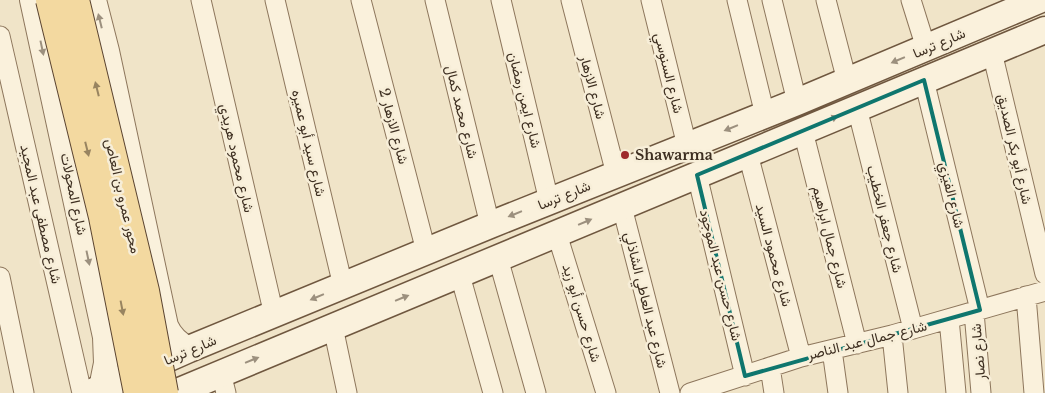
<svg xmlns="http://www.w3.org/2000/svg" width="1045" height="393" font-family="'Libre Baskerville',Vazirmatn,serif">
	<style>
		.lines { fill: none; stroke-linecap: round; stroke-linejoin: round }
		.minor-casing { stroke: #8d765c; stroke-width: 21 }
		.tertiary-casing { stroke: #8d765c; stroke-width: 26 }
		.secondary-casing { stroke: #6f573f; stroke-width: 29 }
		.minor { stroke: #faf1dc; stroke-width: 19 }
		.tertiary { stroke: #faf1dc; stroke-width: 24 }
		.secondary { stroke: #faf1dc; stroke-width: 26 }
		.primary-bridge-casing { stroke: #5b4430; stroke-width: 30; stroke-linecap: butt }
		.primary-bridge { stroke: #f3d9a0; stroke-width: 28 }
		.oneway { fill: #9c907e }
		.oneway2 { fill: #988460 }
		.marked { fill: none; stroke: #0f766e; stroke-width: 4; stroke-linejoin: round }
		.poi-dot { fill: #9e2a2b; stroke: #f7eed8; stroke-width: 2 }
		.labels { text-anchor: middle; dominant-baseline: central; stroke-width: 5; stroke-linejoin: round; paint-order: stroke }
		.street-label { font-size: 14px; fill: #3d2e20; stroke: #f7eed8 }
		.poi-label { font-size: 14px; font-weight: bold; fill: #3d2e20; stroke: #f7eed8; text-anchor: start }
	</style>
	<rect width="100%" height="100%" fill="#f0e4c8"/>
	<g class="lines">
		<defs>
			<path id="minor" d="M201,0L274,315
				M275,0L343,286
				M361,0L426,251
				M435,0L490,225
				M501,0L549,201
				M571,0L616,174
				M651,0L687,146
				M737,0L765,115
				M772,0L797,102
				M826,0L847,81
				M911,0L926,48
				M0,36L82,393
				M992,52L1045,274
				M924,80L980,310
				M857,108L913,329
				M803,131L857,344
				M748,154L801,357
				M697,175L745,376
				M622,207L670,393
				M557,234L606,393
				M498,258L536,393
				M460,275L493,393
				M0,277L24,393
				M1026,296L1034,393
				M974,312L981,393
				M949,319L956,393
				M333,327L347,393
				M892,335L898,393
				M832,350L838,393
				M770,367L774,393
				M221,373L226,393
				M690,393L801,357L892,335L1045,291"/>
			<path id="tertiary" d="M32,0L105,337L106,363L101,388
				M94,0L107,51L166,326C171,337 178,344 189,349"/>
			<path id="secondary" d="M90,393L189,349L490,225L797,102L1039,0
				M175,393L1045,30"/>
		</defs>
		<use href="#minor" class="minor-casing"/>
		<use href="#tertiary" class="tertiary-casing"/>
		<use href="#secondary" class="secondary-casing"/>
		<use href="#minor" class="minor"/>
		<use href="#tertiary" class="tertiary"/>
		<use href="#secondary" class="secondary"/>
		<defs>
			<path id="primary-bridge" d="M50,0L103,217L138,393
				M75,0L145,291L164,393"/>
		</defs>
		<use href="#primary-bridge" class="primary-bridge-casing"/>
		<use href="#primary-bridge" class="primary-bridge"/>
	</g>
	<defs><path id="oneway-solid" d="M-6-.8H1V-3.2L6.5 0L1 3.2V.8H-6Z" transform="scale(1.25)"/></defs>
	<g class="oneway">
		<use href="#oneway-solid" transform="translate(100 21) rotate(-104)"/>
		<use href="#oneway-solid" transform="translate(42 48) rotate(78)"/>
		<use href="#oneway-solid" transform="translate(898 60) rotate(157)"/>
		<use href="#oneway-solid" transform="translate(831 119) rotate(-23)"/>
		<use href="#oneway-solid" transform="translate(731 128) rotate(158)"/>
		<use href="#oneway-solid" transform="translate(515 214) rotate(158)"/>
		<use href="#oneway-solid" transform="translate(585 222) rotate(-23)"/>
		<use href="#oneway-solid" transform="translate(88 258) rotate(78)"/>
		<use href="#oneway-solid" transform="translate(317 297) rotate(157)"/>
		<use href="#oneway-solid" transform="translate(402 298) rotate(-22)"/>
		<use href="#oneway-solid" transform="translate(252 360) rotate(-22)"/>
	</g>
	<g class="oneway2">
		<use href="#oneway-solid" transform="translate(97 89) rotate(-104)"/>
		<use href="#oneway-solid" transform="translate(87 149) rotate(76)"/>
		<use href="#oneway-solid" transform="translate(122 308) rotate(79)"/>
	</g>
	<path class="marked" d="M924,80L980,310L745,376L697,175Z"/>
	<circle class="poi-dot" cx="625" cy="155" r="5"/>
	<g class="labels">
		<g class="street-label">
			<text transform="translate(939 43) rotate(-23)">شارع ترسا</text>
			<text transform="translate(669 73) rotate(76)">شارع السنوسي</text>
			<text transform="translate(593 87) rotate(75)">شارع الازهار</text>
			<text transform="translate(525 100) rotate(76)">شارع ايمن رمضان</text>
			<text transform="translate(462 112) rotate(76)">شارع محمد كمال</text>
			<text transform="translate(394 126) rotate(75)">شارع الازهار 2</text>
			<text transform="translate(309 143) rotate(77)">شارع سيد أبو عميره</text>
			<text transform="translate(1015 149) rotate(77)">شارع أبو بكر الصديق</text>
			<text transform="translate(237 158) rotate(77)">شارع محمود هريدي</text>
			<text transform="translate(74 194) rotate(78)">شارع المحولات</text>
			<text transform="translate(564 195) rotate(-22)">شارع ترسا</text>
			<text transform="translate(952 195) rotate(76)">شارع الفيزي</text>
			<text transform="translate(123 196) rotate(77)">محور عمرو بن العاص</text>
			<text transform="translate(41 214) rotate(77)">شارع مصطفى عبد المجيد</text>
			<text transform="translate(885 219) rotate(76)">شارع جعفر الخطيب</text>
			<text transform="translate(830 237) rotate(76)">شارع جمال ابراهيم</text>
			<text transform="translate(774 255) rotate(75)">شارع محمود السيد</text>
			<text transform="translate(721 275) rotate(76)">شارع حسن عبد الموجود</text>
			<text transform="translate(646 300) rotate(76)">شارع عبد العاطي الشاذلي</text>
			<text transform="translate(582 313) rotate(73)">شارع حسن أبو زيد</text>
			<text transform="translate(867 340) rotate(-14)">شارع جمال عبد الناصر</text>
			<text transform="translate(190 350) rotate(-23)">شارع ترسا</text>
			<text transform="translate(978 352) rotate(-95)">شارع نصار</text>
		</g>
		<g class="poi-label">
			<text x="635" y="155">Shawarma</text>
		</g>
	</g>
</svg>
